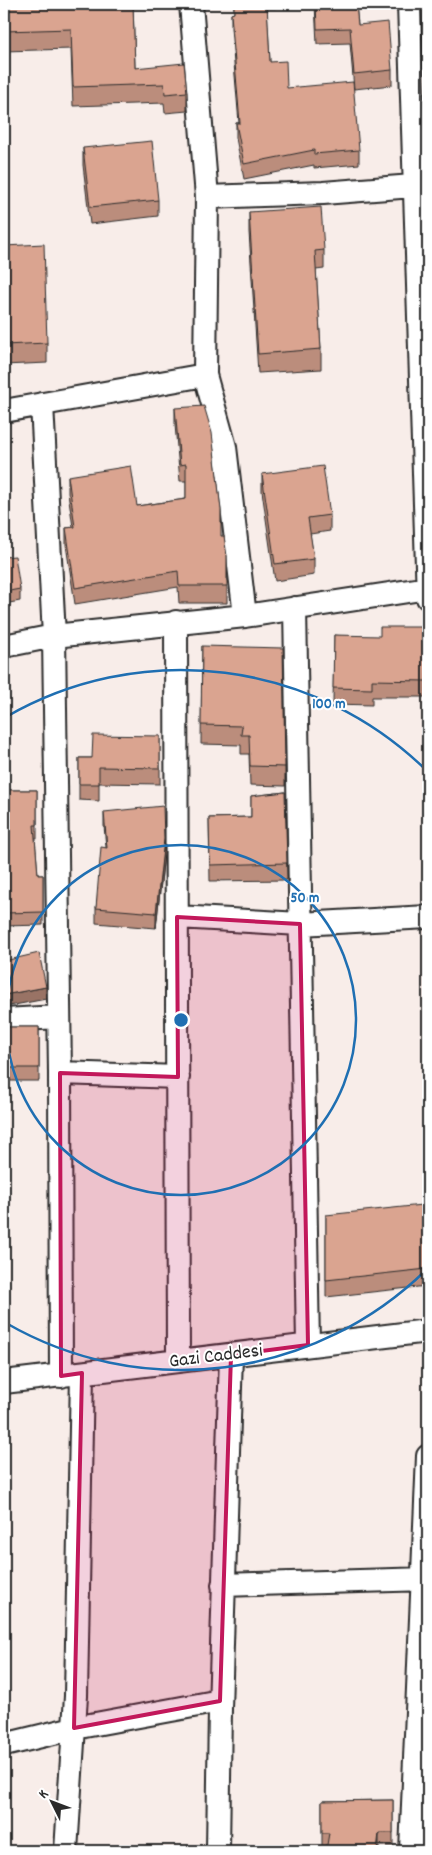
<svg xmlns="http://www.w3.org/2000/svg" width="432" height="1855" font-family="Dekko,sans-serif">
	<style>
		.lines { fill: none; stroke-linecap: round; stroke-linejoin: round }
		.minor-casing { stroke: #2b2b2b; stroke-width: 26 }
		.minor { stroke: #fff; stroke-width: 22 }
		.wall { fill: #bb8d7c; stroke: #2b2b2b }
		.shaded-wall { fill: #997365; stroke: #2b2b2b }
		.building { fill: #daa490; stroke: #2b2b2b }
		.marked { fill: #c2185b; fill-opacity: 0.2; stroke: #c2185b; stroke-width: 4; stroke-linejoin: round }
		.ring { fill: none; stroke: #1f6fb2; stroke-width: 2.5 }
		.labels { text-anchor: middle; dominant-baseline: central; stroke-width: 4; stroke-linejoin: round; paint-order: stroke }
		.street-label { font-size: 20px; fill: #2b2b2b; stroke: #fff }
		.centre { fill: #1f6fb2; stroke: #fff; stroke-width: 2.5 }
		.ring-label { font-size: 15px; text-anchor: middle; font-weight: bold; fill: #1f6fb2; stroke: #fff; stroke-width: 4; stroke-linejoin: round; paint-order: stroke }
	</style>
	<rect width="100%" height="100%" fill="#f8ede9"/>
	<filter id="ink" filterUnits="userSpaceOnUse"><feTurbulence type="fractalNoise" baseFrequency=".02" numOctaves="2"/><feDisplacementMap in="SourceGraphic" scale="10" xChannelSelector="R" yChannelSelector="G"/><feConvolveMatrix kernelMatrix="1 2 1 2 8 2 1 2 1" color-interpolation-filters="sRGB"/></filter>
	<g filter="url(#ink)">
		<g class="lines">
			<defs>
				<path id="minor" d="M191,4L207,197L205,375L225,447L245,616
					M409,4L428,598
					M207,197L323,193L413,186
					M42,404L54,636L60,1073L61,1376
					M4,411L205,375
					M295,608L308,1345
					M176,622L178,1361
					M4,646L54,636L245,616L428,588
					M177,917L300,924L428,917
					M4,1020L59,1017
					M60,1073L178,1077
					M4,1382L428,1331
					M223,1585L428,1579
					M4,1745L74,1728L220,1701
					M66,1851L76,1696L82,1373
					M218,1851L220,1709L231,1355
					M411,1851L428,1456"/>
			</defs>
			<use href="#minor" class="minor-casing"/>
			<use href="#minor" class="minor"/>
		</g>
		<path class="wall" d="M4,4H133L135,68L187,92V111L165,113L164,103L73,106L71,49L4,51Z
			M234,4H276V8H267L270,62L287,88L359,150V164L314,168V165L244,179L236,138V123H239L231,28V14L234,13Z
			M315,4H356L358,25L392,70V85L354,89L350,43L317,44Z
			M83,148L158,200V216L90,224L83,165Z
			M249,212L324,250V269L316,270L321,349V369L258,373L249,232Z
			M4,246L47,343V363L4,365Z
			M175,408L221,536L227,556V603H179L178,587L75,604L66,545V528L73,527L68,493V476L137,506L186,499V481H180L175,425Z
			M262,474L330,515V531L310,534L314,559V575L275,581L262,491Z
			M4,557L20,589V601L4,604Z
			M334,635L427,644L426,697H372V705L333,704Z
			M202,646L285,767V786L250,785L249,754H241V745L201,744Z
			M160,736V784L99,783V801L79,800V758H92Z
			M4,790H37V839H35L38,875H43V925L4,926Z
			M285,792L287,880L210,881L209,818L251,817V796Z
			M104,812L164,854L156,928L96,923V908L106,847L104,826Z
			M4,1027H39V1081H4Z
			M326,1215L427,1269V1286L326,1297Z
			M428,1743V1800H426Z
			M393,1800V1846H322V1801Z"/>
		<path class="shaded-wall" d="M164,839V854L156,928V913Z
			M46,987V999L4,1007V995Z
			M379,1833V1851H377Z"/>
		<path class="building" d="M4,4H133L135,68L184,63L187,92L165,94L164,84L73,87L71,29L4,31Z
			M234,4H267L270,62L286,61L287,88L353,82L359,150L314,154V150L244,164L236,123H240L231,14L234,13Z
			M316,4H356L358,25L388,22L392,70L354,74L350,28L317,29Z
			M152,141L158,200L90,207L83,148Z
			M321,207L324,250L315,251L321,349L258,354L249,212Z
			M44,244L47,343L4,345V246Z
			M204,406L212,433L221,510V536H224L227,556V586H179L178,571L75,588L66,528L75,527L68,476L131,466L137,506L186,499V464L180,465L175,408Z
			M323,466L330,515L308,518L314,559L275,564L262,474Z
			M15,556L20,589L4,592V557Z
			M380,627H427L426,681L372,680V689L333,688L334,635L380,636Z
			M202,646L283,648L285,767L250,766L249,735H241L242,726L201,725Z
			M93,735L160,736V768L99,767V784H79V758H92Z
			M4,790H37V825H34L38,875H43V912L4,913Z
			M285,792L287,863L210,865L209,818L251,817V796Z
			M163,806L164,839L156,913L96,908L101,847L107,848L104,812Z
			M39,953L46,987L4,995V961Z
			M4,1027H39V1068H4Z
			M422,1205L427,1269L326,1280V1215Z
			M428,1743V1788H426Z
			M393,1800V1833H379L377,1851H326L329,1833H322V1801Z"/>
	</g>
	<path class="marked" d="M177,917L300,924L308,1345L231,1355L220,1701L74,1728L82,1373L61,1376L60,1073L178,1077Z"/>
	<g class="ring">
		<circle cx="181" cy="1020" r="175"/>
		<path d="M426 1270A350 350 0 0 1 6 1323M6 717A350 350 0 0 1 426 770"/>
	</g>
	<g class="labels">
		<g class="street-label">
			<text transform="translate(216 1357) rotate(-7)">Gazi Caddesi</text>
		</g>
	</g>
	<circle cx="181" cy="1020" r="8" class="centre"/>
	<g class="ring-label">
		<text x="329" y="708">100 m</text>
		<text x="305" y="902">50 m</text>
	</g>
	<rect width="432" height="1855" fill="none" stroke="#fff" stroke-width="20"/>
	<rect x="10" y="10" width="412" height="1835" fill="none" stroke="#2b2b2b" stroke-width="2" filter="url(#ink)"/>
	<g transform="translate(52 1802) rotate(312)" stroke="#ffffff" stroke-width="4" paint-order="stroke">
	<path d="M0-4L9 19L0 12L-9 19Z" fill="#2b2b2b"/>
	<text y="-8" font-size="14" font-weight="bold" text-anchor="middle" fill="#2b2b2b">K</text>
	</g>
</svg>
